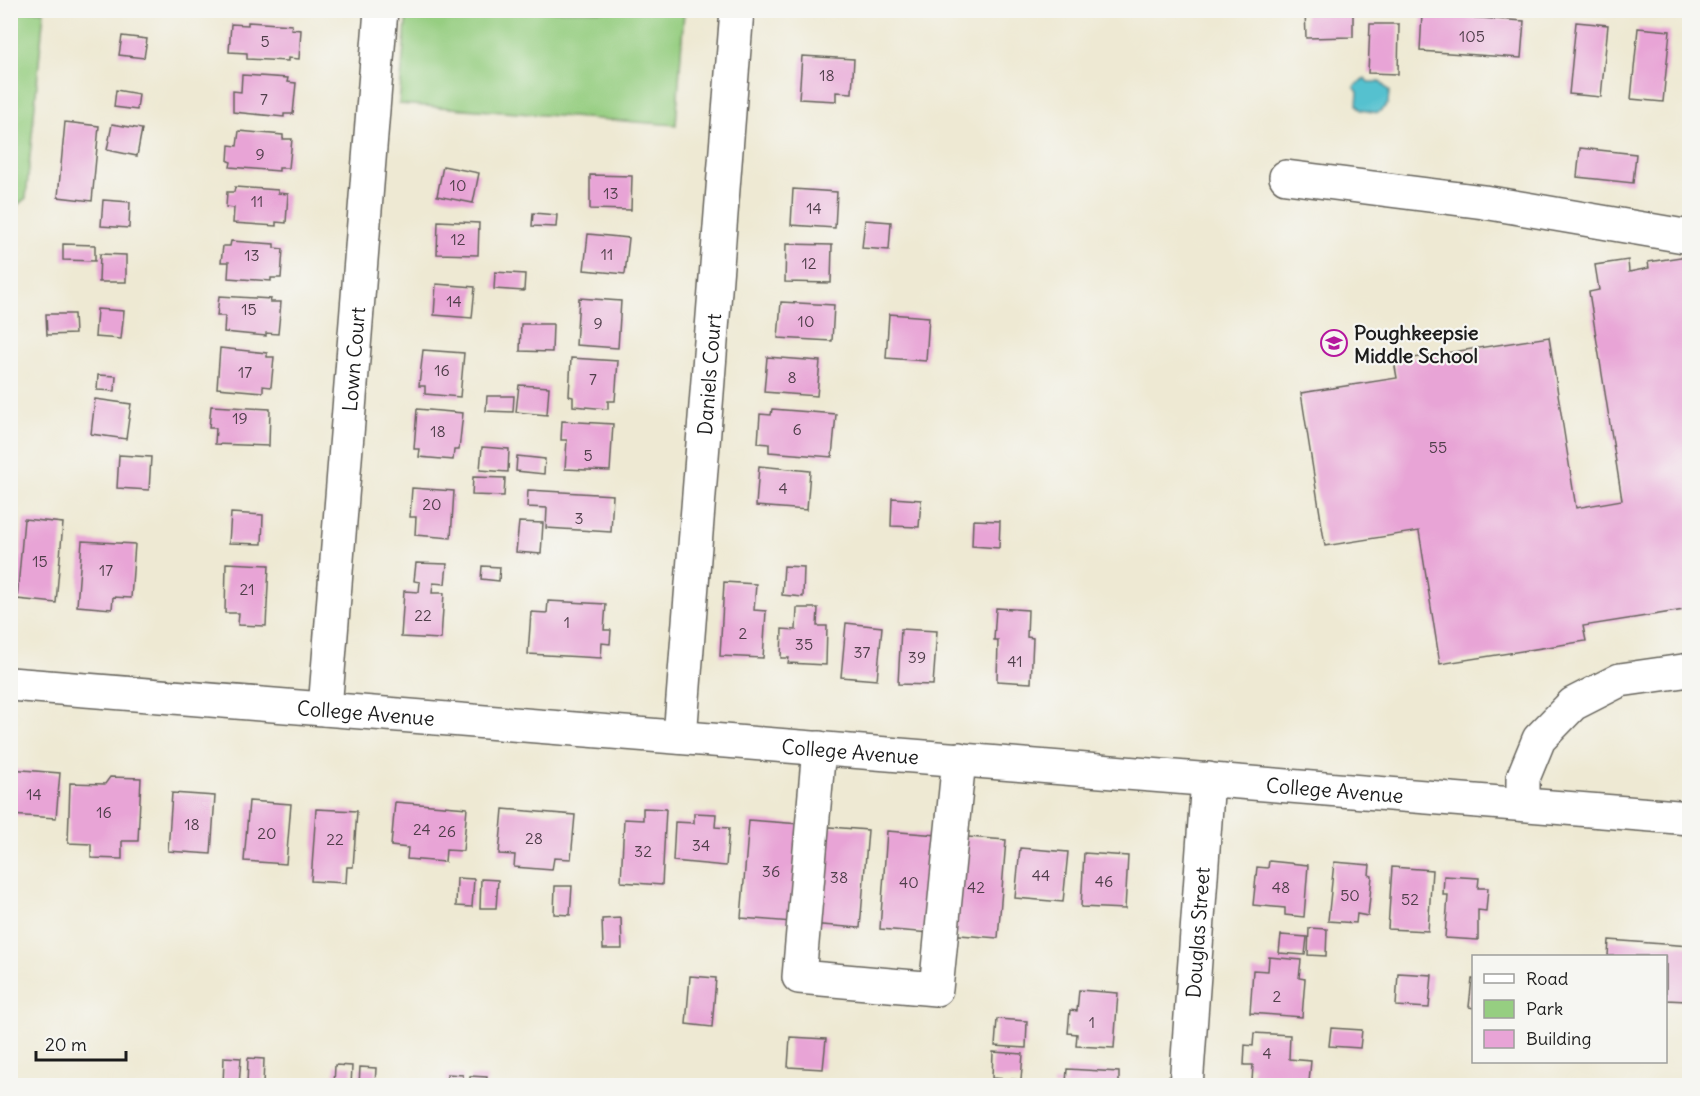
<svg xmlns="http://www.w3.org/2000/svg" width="1700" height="1096" font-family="Delius,sans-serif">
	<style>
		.green { fill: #96ce81; stroke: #59754e; stroke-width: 1.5 }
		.water { fill: #55c1cf; stroke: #386e76; stroke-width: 1.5 }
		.building { fill: #e8a4d6 }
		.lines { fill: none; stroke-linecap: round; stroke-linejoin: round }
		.minor-casing { stroke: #66645c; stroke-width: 36 }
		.minor { stroke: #fff; stroke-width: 33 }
		.labels { text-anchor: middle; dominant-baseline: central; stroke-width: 4.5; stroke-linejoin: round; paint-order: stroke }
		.number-label { font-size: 16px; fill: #4f3e4a }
		.poi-label { font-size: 20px; font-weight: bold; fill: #1c1c1c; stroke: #f6f6f2; text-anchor: start }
		.street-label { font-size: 20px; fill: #1c1c1c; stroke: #f6f6f2 }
	</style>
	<rect width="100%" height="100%" fill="#f6f6f2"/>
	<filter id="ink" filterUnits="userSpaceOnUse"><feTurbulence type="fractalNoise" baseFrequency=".0167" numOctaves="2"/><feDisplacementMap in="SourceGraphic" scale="12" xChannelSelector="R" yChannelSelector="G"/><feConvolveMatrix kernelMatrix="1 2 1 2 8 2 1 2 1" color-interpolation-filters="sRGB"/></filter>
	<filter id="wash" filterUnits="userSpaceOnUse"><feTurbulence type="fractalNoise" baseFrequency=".008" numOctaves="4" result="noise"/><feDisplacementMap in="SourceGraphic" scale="24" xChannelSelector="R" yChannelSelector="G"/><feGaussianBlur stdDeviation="1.35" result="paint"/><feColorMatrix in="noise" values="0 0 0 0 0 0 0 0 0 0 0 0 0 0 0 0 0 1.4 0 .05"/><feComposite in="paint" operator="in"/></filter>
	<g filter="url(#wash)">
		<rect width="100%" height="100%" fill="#eee9d3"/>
		<path class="green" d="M11,10L44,11L26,198L11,210Z
			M407,11H684L676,125L399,104Z"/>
		<path class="water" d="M1365,78L1368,82H1380L1389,91L1388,104L1378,113L1361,110L1357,105L1358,92L1354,87Z"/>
		<g id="blocks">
			<path class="building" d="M1305,10H1353V37L1306,38Z
				M1422,14L1524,21L1521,58L1420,51Z
				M248,22L292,25L291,29L301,30L299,59L288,58V61L247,59V53L229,52L231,24L248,25Z
				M1576,22L1608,25L1601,97L1569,94Z
				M1370,24H1399L1398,74L1368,73Z
				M1638,28L1670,31L1663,102L1631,99Z
				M122,36L147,39L144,58L119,55Z
				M802,56L854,59L852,93L836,92V101L799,99Z
				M242,75L288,78L287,82L296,83L293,114H284V117L233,112V91L241,92Z
				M116,90L139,94L137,110L114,107Z
				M65,122L99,126L92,201L58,197Z
				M112,124L142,129L137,156L107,150Z
				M239,131L283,135V139H292L289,168H279V171L230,167L231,162L228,161L229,145L237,146Z
				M1580,148L1636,154L1633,183L1577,177Z
				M443,166L479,173L473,203L437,196Z
				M590,175L632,176L631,210L590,209Z
				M235,187L278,190V193L288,194L286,223L276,222V226L233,223L234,208L226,207L227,192H234Z
				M793,189L837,192L835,228L791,225Z
				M103,200L130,202L129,228L101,226Z
				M533,213L557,215L556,227L532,226Z
				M865,220L891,222L889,250L862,248Z
				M438,221L479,223L478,255L437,254Z
				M588,234L629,238L625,274L584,270Z
				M231,241L274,244V248L283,249L281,278H271V281L228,278L229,262H221L223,246H230Z
				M63,244L95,245V261L63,260Z
				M786,244L832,245L831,283L785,282Z
				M100,254L126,255V282H99Z
				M1687,256L1690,274V609L1583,626L1586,641L1440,664L1419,531L1325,546L1301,393L1397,378L1394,361L1549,337L1576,508L1622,500L1589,292L1599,290L1595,265L1628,260L1629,272L1649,268L1648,262Z
				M495,272L525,274L524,291L494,289Z
				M436,284L475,287L472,318L434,315Z
				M219,296L271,299L270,302H281L278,334L266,333V336L224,332L225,316H217Z
				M579,298L621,301L618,348L576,345Z
				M781,302L834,305L832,341L778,338Z
				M97,309L124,311L121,339L95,337Z
				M46,314H74L75,334L47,335Z
				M889,314L929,317L926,361L886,358Z
				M521,324H553L552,352L520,351Z
				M220,348L267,353V357H274L271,387L263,386V392L217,388Z
				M423,350L464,353L460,397L425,394V386H419Z
				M767,357L820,361L817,396L764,392Z
				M571,358L618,361L615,401H608V409L573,406V397L569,396Z
				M98,375L116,376L115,391L97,390Z
				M519,385L549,387L547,415L516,412Z
				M487,396H514L513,412L486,411Z
				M95,399L131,404L126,439L91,434Z
				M211,406L270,409L269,446L215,444L216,428H209Z
				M417,409L463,413L459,450H454L453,460L419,457L420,449H414Z
				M772,409L836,414L832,457L769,452V444L758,443L760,414L771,415Z
				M562,421L613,424L610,471L565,469L567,440H561Z
				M482,447L509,449L508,472L480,470Z
				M119,455L151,457L149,490L117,488Z
				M517,456L545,459L544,474L516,471Z
				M759,466L810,471L807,510L756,506Z
				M473,477L505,478L504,496L472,495Z
				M412,488L454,491L451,538L415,535L416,517H410Z
				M528,490L613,495L611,532L546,528L547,508L527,507Z
				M892,498L921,500L919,527L891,526Z
				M231,513L263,515L262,544L229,543Z
				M24,519L63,523L56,603L17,599Z
				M973,520L1000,521L999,548L972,546Z
				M519,522L543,523L541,554L516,552Z
				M82,541L135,544L131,598L113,597L112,609L77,606Z
				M226,563L269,565L266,626L238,625L239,613H225Z
				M416,563L447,564L445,584L433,583L432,593H444L441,639L401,637L404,591L419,592L420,582L414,581Z
				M482,566L500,567L499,581L481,579Z
				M784,566L804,567L803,597L782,595Z
				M724,582L756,584L754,610L766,611L763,658L720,656Z
				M548,601L606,604L604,630H611L610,644L602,643L601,658L528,654L531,612L547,613Z
				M797,608H818L817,626H827L826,665L788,663L789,658H781L782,629L796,630Z
				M996,608L1028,610L1027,637L1033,638L1031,683L997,681L998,640H994Z
				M846,623L882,627L877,680L841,677Z
				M901,629L937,631L933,685L898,684Z
				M10,769L60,773L56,818L10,815Z
				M110,777L141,778L138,841H122V859L91,858V844L68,843L70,783L105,784Z
				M172,793L215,796L211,854L168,851Z
				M249,801L291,804L286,864L244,861Z
				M395,802L467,808L463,851L446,850L445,862L407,859L408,848L391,846Z
				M643,808L666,809L662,885L621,882L624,819L643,820Z
				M316,809L357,811L353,867H347L346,883L311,881Z
				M503,809L575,815L571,859L554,858L552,870L514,867L515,855L499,854Z
				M694,813L716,814L715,827L729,828L726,866L673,861L675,822L694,823Z
				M749,820L800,824L792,922L741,918Z
				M817,826L868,830L860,928L809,924Z
				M887,831L938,835L931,933L880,929Z
				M955,836L1006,840L998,938L947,934Z
				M1020,848L1068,852L1063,902L1015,898Z
				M1084,853L1128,856L1125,909L1081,907Z
				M1269,861L1308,865L1304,917L1285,915V908L1253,905L1257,867L1268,868Z
				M1334,862L1370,865L1369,875L1372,876L1368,916L1357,914L1356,923L1328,921Z
				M1392,867L1432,870L1428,931L1388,929Z
				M1444,876L1479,878L1478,888H1488L1486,911L1478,910V940L1445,938L1448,895H1443Z
				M457,878L474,879L472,907L456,906Z
				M481,879L498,880L496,908H480Z
				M555,886H572L570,915L554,914Z
				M621,918L622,949H603L602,919Z
				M1309,928L1327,929L1326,956L1308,955Z
				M1281,935L1307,937L1305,955L1279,953Z
				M1609,940L1690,946L1687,1001L1666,1000V956H1608Z
				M1269,957L1301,960L1299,978L1305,979L1302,1017L1250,1013L1253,970L1268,971Z
				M1398,973L1432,975L1429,1008L1396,1006Z
				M690,976L716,978L712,1027L686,1024Z
				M1472,979H1474V1008L1469,1007Z
				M1079,990L1118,993L1114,1048L1076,1046L1077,1034L1068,1033L1070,1010L1077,1011Z
				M997,1019L1027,1021L1026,1048L995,1046Z
				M1331,1028L1362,1030L1360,1048L1329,1046Z
				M1254,1033L1290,1035L1289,1059L1311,1061L1309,1082L1288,1080L1287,1084L1252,1082L1253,1065H1244L1245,1045L1253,1046Z
				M790,1037L826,1039L823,1069L788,1067Z
				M993,1052L1023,1054L1021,1080L992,1078Z
				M224,1057L241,1058L239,1086H223Z
				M248,1058L264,1059L263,1086H247Z
				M335,1065L352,1066L351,1086H334Z
				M360,1067L376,1068L375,1086H359Z
				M1067,1069L1119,1072V1086H1053V1082L1066,1083Z
				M447,1074L463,1075V1086H446Z
				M470,1076L487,1077L486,1086H470Z"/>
		</g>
	</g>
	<g filter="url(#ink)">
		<use href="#blocks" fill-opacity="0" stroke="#66645c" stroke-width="1.5"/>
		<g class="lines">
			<defs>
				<g id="minor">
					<path d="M1286,177L1484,202L1690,237"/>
					<path id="s1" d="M10,684L1690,818"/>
					<path id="s2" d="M325,709L381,10"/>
					<path id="s3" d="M680,737L737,10"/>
					<path d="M819,748L799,977L936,989L959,759"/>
					<path d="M1523,804V778L1539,739L1573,704L1620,680L1690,670"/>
					<path id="s4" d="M1186,1086L1208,779"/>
				</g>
			</defs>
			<use href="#minor" class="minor-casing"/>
			<use href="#minor" class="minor"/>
		</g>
	</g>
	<defs>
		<symbol id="school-ring" viewBox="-11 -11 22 22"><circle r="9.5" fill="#f6f6f2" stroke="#b5179e" stroke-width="1.5"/><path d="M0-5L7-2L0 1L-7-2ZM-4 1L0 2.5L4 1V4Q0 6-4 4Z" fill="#b5179e"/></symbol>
	</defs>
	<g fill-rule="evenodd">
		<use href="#school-ring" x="1319" y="328" width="30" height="30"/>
	</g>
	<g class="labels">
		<g class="number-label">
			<text x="1472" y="36">105</text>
			<text x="265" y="41">5</text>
			<text x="827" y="75">18</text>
			<text x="264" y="99">7</text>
			<text x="260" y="154">9</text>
			<text x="458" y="185">10</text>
			<text x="611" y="193">13</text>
			<text x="257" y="201">11</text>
			<text x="814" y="208">14</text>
			<text x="458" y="239">12</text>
			<text x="607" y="254">11</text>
			<text x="252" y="255">13</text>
			<text x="809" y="263">12</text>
			<text x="454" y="301">14</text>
			<text x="249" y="309">15</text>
			<text x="806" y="321">10</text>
			<text x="598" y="323">9</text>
			<text x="442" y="370">16</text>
			<text x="245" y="372">17</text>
			<text x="792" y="377">8</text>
			<text x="593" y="379">7</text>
			<text x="240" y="418">19</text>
			<text x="797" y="429">6</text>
			<text x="438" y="431">18</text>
			<text x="1438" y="447">55</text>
			<text x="588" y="455">5</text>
			<text x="783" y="488">4</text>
			<text x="432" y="504">20</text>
			<text x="579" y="518">3</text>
			<text x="40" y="561">15</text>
			<text x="106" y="570">17</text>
			<text x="247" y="589">21</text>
			<text x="423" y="615">22</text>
			<text x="567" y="622">1</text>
			<text x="743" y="633">2</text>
			<text x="804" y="644">35</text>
			<text x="862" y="652">37</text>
			<text x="917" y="657">39</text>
			<text x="1015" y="661">41</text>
			<text x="34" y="794">14</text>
			<text x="104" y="812">16</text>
			<text x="192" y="824">18</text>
			<text x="422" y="829">24</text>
			<text x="447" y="831">26</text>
			<text x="267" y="833">20</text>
			<text x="534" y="838">28</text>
			<text x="335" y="839">22</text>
			<text x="701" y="845">34</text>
			<text x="643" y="851">32</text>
			<text x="771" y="871">36</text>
			<text x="1041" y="875">44</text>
			<text x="839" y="877">38</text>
			<text x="1104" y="881">46</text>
			<text x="909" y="882">40</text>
			<text x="976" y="887">42</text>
			<text x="1281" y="887">48</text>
			<text x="1350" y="895">50</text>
			<text x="1410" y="899">52</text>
			<text x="1277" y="996">2</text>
			<text x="1092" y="1022">1</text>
			<text x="1267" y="1053">4</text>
		</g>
		<g class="poi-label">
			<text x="1354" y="332">Poughkeepsie<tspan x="1354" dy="23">Middle School</tspan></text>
		</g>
		<g class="street-label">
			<text stroke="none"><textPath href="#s2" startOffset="351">Lown Court</textPath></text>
			<text stroke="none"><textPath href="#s3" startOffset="364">Daniels Court</textPath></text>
			<text stroke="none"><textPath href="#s1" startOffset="357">College Avenue</textPath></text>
			<text stroke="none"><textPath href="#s1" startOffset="843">College Avenue</textPath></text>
			<text stroke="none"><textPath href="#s1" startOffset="1329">College Avenue</textPath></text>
			<text stroke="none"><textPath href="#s4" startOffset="154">Douglas Street</textPath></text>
		</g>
	</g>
	<rect width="1700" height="1096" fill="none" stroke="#f6f6f2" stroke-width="36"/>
	<rect x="1472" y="955" width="195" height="108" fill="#f6f6f2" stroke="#9f9f9c" stroke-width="1.5"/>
	<rect x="1484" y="974" width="30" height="9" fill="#ffffff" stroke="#9f9f9c" stroke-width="1.5"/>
	<text x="1526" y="985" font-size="18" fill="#1c1c1c">Road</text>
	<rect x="1484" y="1000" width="30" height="18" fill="#96ce81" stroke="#9f9f9c" stroke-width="1.5"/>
	<text x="1526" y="1015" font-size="18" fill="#1c1c1c">Park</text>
	<rect x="1484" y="1030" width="30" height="18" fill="#e8a4d6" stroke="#9f9f9c" stroke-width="1.5"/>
	<text x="1526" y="1045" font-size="18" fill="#1c1c1c">Building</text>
	<path d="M36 1051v9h90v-9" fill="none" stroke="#1c1c1c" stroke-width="3"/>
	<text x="45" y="1051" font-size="18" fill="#1c1c1c" stroke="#f6f6f2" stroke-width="4.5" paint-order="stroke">20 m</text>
</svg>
